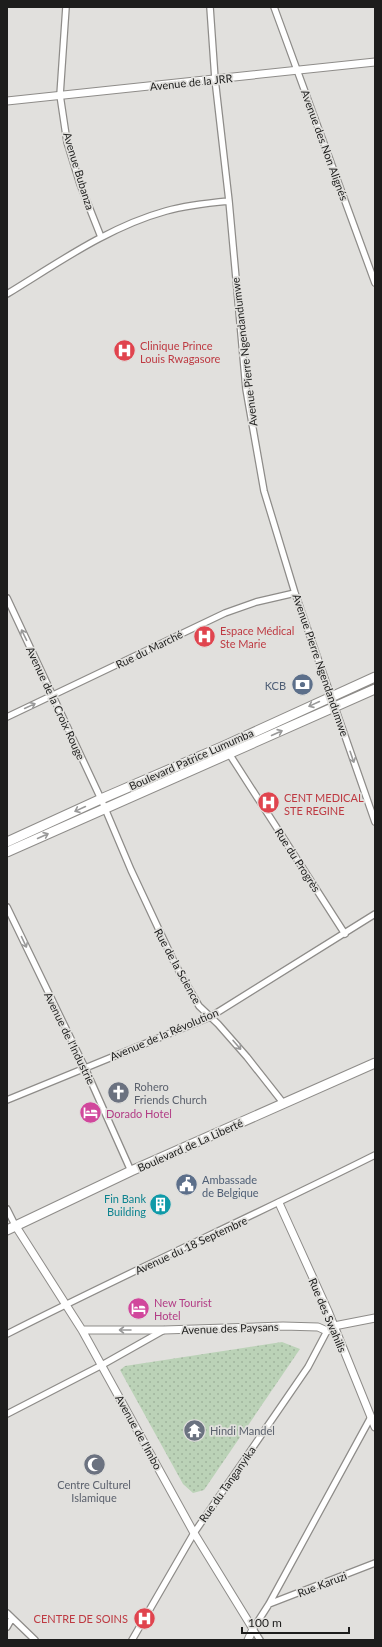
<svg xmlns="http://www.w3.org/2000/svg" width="382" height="1647" font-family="Lato,sans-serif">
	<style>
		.grass { fill: url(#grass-dots) }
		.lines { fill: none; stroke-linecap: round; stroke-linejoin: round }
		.minor-casing { stroke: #8e8c89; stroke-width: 8 }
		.tertiary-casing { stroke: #8e8c89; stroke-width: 9 }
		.primary-casing { stroke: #8e8c89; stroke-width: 11 }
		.trunk-casing { stroke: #8e8c89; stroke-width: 11 }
		.minor { stroke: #fff; stroke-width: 5.5 }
		.tertiary { stroke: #fff; stroke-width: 7 }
		.primary { stroke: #fff; stroke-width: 9 }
		.trunk { stroke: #fff; stroke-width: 9 }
		.oneway { stroke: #999 }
		.labels { text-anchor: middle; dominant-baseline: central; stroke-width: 3.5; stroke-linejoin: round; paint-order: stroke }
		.street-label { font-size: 11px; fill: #1d1d1c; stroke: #e1e0dd }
		.health-label { font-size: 11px; fill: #be3a42; stroke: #e1e0dd; text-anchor: start }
		.service-label { font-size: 11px; fill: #4e5e75; stroke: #e1e0dd; text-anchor: end }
		.worship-label { font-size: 11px; fill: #5b616d; stroke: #e1e0dd; text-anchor: start }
		.hotel-label { font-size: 11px; fill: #b23c85; stroke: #e1e0dd; text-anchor: start }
		.culture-label { font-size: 11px; fill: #0d838f; stroke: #e1e0dd; text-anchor: end }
	</style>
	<defs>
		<pattern id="grass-dots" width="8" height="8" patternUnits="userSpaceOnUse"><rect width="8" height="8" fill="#bbd2b7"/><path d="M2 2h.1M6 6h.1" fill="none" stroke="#a0b49d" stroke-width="1.8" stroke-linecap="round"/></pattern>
	</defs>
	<rect width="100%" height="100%" fill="#e1e0dd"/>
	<path class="grass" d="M282,1342L300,1349L204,1490L193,1493L183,1484L120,1370L125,1366Z"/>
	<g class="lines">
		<defs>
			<path id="minor" d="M66,7L60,95L67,142L80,184L101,237
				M210,7L215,79L229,201L246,389L264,491L295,593L375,822
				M274,7L375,283
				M7,294C58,263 108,227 166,211C187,205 208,203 229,201
				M7,598L101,799L131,870L175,964L199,1006L218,1024L247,1057L284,1104
				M7,717L225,613L256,602L295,593
				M228,752L345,934
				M7,907L85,1068L131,1171
				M7,1100L210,1017L375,914
				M7,1209L15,1225
				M7,1334C129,1272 253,1216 375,1155
				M7,1414L102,1365L164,1330
				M269,1604L375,1563
				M7,1613L35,1640
				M7,1627L12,1618
				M132,1640L194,1533L308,1367L327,1331
				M260,1640L253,1629L269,1604L371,1417L373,1418"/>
			<path id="tertiary" d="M7,101L375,62
				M279,1203L328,1311L375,1427
				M15,1225L82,1330L194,1533L253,1629L248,1640
				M82,1330H164L283,1326L318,1327L327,1331L334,1326L375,1318"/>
			<path id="primary" d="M7,842L101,799L224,746L375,677
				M7,852L375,689"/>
			<path id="trunk" d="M7,1230L131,1171L375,1063"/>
		</defs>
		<use href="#minor" class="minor-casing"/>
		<use href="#tertiary" class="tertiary-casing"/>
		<use href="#primary" class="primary-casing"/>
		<use href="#trunk" class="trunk-casing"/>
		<use href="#minor" class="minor"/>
		<use href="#tertiary" class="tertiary"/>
		<use href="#primary" class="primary"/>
		<use href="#trunk" class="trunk"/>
	</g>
	<defs><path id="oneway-shaft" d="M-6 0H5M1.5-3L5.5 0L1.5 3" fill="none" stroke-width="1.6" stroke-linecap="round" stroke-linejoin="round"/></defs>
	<g class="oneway">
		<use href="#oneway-shaft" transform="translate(24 635) rotate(-116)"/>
		<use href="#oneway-shaft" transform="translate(314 704) rotate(155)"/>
		<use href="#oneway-shaft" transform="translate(30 706) rotate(-25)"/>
		<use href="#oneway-shaft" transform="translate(277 733) rotate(-24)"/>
		<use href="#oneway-shaft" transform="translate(352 757) rotate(71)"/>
		<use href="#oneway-shaft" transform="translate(80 809) rotate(155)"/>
		<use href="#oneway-shaft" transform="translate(43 836) rotate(-24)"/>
		<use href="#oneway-shaft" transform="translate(24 942) rotate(65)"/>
		<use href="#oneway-shaft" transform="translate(237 1045) rotate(49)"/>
		<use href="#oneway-shaft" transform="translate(125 1330) rotate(-180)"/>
	</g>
	<defs>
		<symbol id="hospital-disc" viewBox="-11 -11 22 22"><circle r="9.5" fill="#e0444e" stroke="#e1e0dd"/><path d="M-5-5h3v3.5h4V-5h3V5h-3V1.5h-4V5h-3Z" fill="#fff"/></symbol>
		<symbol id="bank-disc" viewBox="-11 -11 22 22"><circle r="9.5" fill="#5c6f8a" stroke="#e1e0dd"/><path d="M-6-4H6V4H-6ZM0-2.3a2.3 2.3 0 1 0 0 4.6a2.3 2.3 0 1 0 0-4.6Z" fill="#fff"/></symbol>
		<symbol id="church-disc" viewBox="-11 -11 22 22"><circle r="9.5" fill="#6b7280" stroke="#e1e0dd"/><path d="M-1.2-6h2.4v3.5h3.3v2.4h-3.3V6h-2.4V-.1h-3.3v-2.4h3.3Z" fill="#fff"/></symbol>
		<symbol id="hotel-disc" viewBox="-11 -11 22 22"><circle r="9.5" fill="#d1479c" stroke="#e1e0dd"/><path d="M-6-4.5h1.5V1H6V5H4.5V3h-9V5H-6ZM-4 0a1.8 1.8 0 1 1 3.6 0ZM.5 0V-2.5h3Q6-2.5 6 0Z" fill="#fff"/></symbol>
		<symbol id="civic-disc" viewBox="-11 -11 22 22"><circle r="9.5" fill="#5c6f8a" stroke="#e1e0dd"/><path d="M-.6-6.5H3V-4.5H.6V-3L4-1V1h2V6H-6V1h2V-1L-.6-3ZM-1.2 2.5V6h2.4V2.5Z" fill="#fff"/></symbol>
		<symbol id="building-disc" viewBox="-11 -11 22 22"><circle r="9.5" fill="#0f9aa8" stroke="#e1e0dd"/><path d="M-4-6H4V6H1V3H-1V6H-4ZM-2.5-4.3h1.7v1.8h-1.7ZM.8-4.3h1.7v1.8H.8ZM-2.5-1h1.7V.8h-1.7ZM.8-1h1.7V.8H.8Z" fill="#fff"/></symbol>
		<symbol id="temple-disc" viewBox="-11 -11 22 22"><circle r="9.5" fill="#6b7280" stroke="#e1e0dd"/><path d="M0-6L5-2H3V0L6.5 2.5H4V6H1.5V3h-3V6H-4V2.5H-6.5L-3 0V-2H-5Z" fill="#fff"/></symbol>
		<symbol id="mosque-disc" viewBox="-11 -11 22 22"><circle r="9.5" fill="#6b7280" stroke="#e1e0dd"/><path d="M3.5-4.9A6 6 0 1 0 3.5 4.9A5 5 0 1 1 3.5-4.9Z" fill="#fff"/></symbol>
	</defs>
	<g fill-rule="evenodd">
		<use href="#hospital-disc" x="112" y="338" width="25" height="25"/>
		<use href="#hospital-disc" x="192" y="624" width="25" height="25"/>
		<use href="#bank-disc" x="290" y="672" width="25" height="25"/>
		<use href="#hospital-disc" x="256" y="790" width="25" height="25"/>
		<use href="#church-disc" x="106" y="1080" width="25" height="25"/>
		<use href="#hotel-disc" x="78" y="1100" width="25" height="25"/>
		<use href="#civic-disc" x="174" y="1172" width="25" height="25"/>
		<use href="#building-disc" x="148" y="1192" width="25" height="25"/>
		<use href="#hotel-disc" x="126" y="1296" width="25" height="25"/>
		<use href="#temple-disc" x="182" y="1418" width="25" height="25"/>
		<use href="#mosque-disc" x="82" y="1452" width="25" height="25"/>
		<use href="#hospital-disc" x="132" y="1606" width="25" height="25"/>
	</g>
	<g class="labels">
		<g class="street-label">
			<text transform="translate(191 82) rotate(-6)">Avenue de la JRR</text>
			<text transform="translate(325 145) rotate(70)">Avenue des Non Alignés</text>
			<text transform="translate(79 171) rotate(73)">Avenue Bubanza</text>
			<text transform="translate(244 352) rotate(-97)">Avenue Pierre Ngendandumwe</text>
			<text transform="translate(149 649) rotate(-26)">Rue du Marché</text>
			<text transform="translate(321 665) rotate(71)">Avenue Pierre Ngendandumwe</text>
			<text transform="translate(56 703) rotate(65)">Avenue de la Croix Rouge</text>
			<text transform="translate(191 759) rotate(-24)">Boulevard Patrice Lumumba</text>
			<text transform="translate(298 860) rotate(57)">Rue du Progrès</text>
			<text transform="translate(178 966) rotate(61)">Rue de la Science</text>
			<text transform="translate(164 1034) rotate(-23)">Avenue de la Révolution</text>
			<text transform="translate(70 1038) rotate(64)">Avenue de l'Industrie</text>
			<text transform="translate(190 1145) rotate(-24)">Boulevard de La Liberté</text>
			<text transform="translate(191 1245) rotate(-25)">Avenue du 18 Septembre</text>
			<text transform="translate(328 1315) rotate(67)">Rue des Swahilis</text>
			<text transform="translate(230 1328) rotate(-2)">Avenue des Paysans</text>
			<text transform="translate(139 1432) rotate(61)">Avenue de l'Imbo</text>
			<text transform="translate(227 1484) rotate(-55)">Rue du Tanganyika</text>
			<text transform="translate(322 1584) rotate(-21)">Rue Karuzi</text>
		</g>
		<g class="health-label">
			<text x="140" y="345">Clinique Prince<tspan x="140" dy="13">Louis Rwagasore</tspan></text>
			<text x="220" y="630">Espace Médical<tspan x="220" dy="13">Ste Marie</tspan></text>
			<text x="284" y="797">CENT MEDICAL<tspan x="284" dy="13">STE REGINE</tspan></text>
			<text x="128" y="1618" text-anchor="end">CENTRE DE SOINS</text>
		</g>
		<g class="service-label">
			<text x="286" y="685">KCB</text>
			<text x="202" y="1179" text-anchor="start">Ambassade<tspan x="202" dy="13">de Belgique</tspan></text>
		</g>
		<g class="worship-label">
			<text x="134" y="1086">Rohero<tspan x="134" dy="13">Friends Church</tspan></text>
			<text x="210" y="1430">Hindi Mandel</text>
			<text x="94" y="1484" text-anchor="middle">Centre Culturel<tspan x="94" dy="13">Islamique</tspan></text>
		</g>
		<g class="hotel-label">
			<text x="106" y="1113">Dorado Hotel</text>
			<text x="154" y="1302">New Tourist<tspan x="154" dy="13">Hotel</tspan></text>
		</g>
		<g class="culture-label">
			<text x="146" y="1198">Fin Bank<tspan x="146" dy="13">Building</tspan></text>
		</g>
	</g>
	<rect width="382" height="1647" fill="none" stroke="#1d1d1c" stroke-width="16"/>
	<path d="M242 1627v6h107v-6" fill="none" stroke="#1d1d1c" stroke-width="2"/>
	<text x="248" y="1627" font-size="12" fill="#1d1d1c" stroke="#e1e0dd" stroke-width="3" paint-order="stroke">100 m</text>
</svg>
